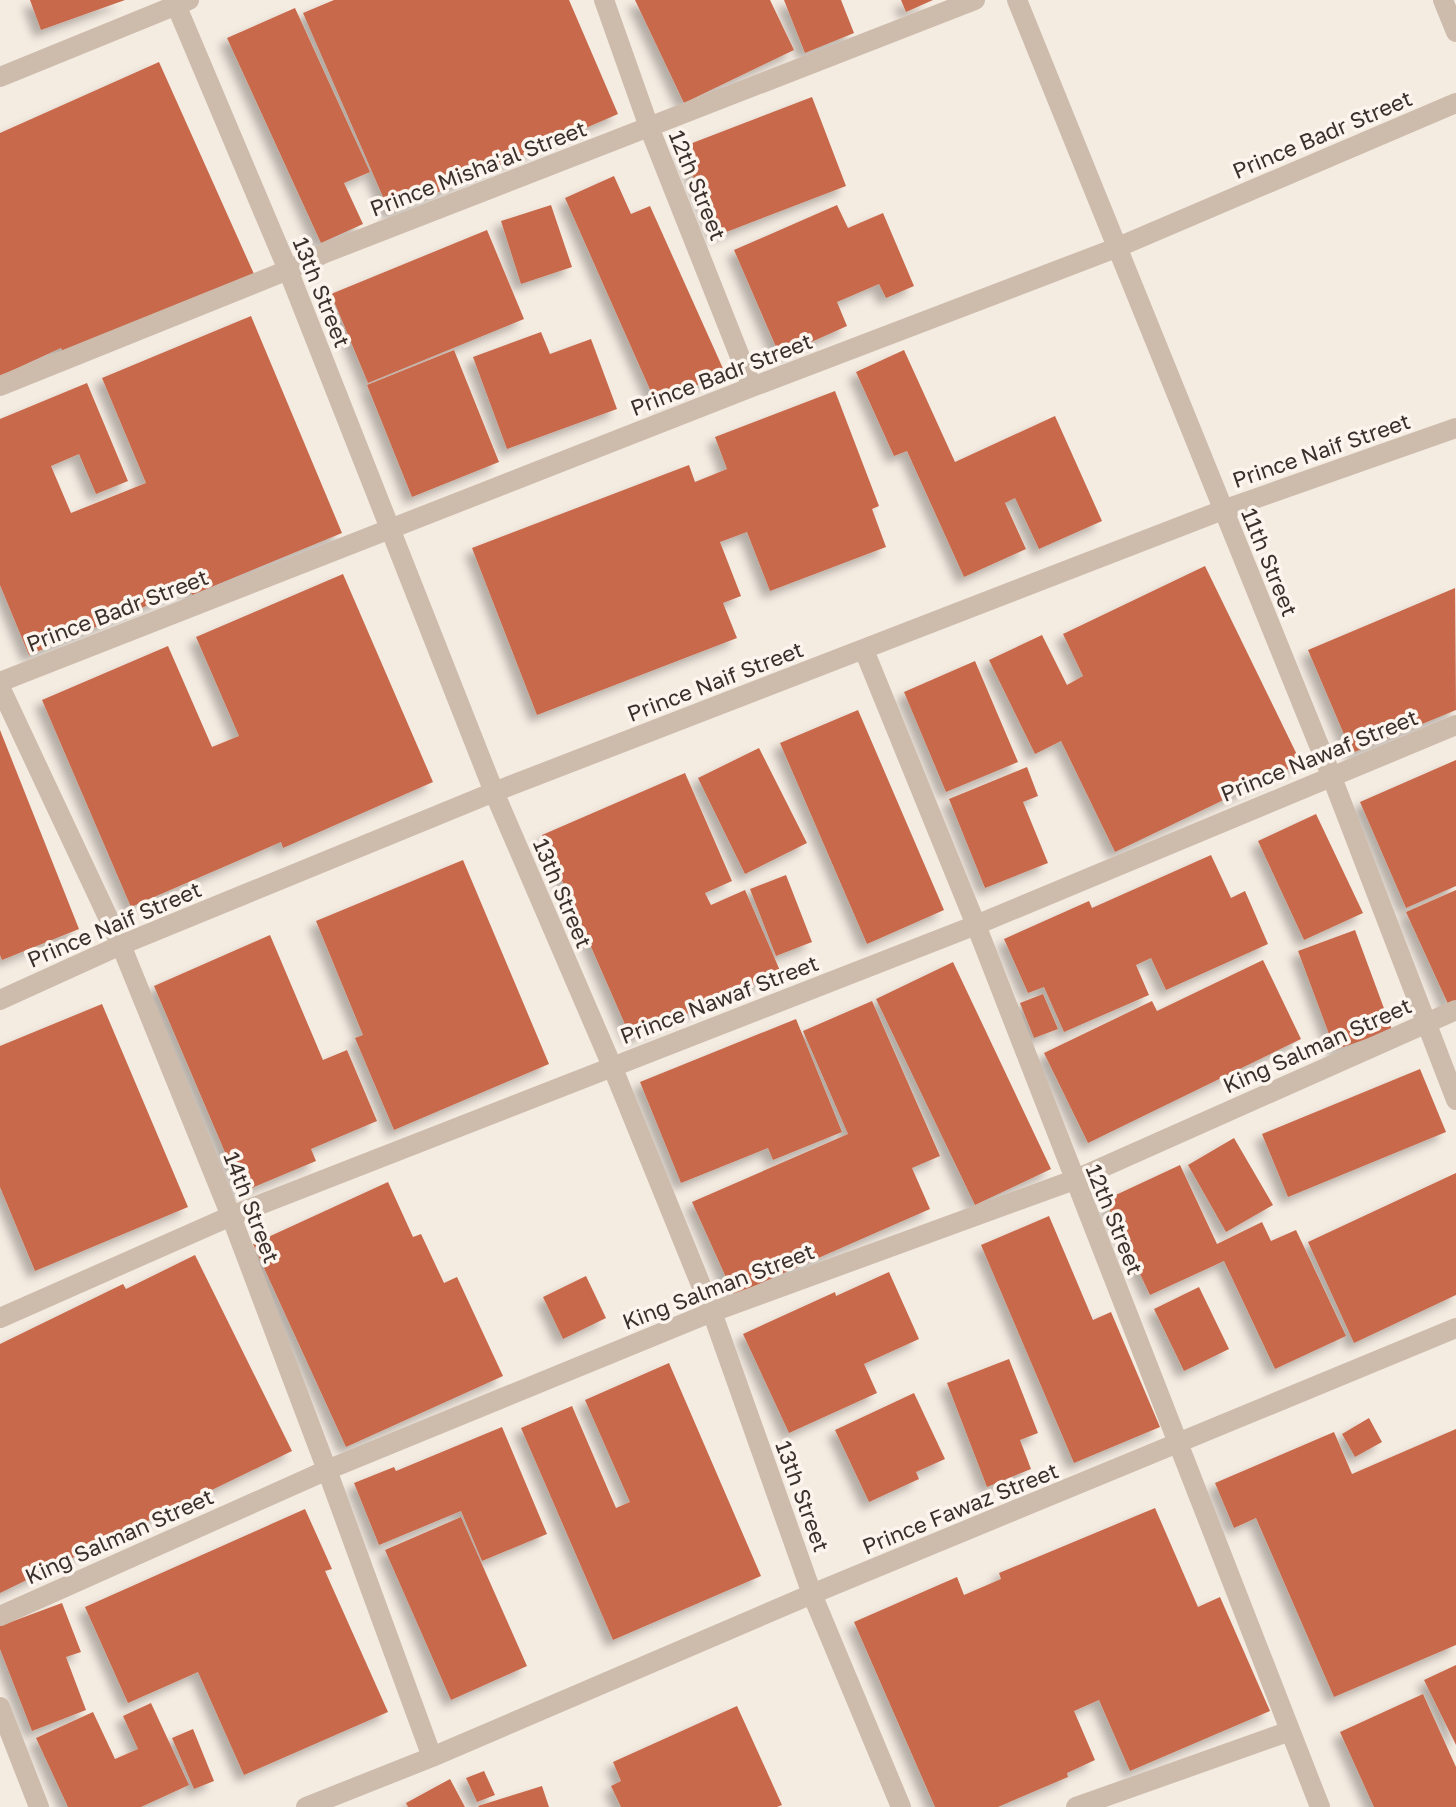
<svg xmlns="http://www.w3.org/2000/svg" width="1456" height="1807" font-family="'Golos Text',sans-serif">
	<style>
		.building { fill: #c8694b; filter: url(#shadow) }
		.lines { fill: none; stroke-linecap: round; stroke-linejoin: round }
		.minor { stroke: #cdbbac; stroke-width: 20 }
		.labels { text-anchor: middle; dominant-baseline: central; stroke-width: 7; stroke-linejoin: round; paint-order: stroke }
		.street-label { font-size: 22px; fill: #3b302b; stroke: #fbf5ee }
	</style>
	<defs>
		<filter id="shadow"><feDropShadow dx="-7" dy="7" stdDeviation="4" flood-color="#0004"/></filter>
	</defs>
	<rect width="100%" height="100%" fill="#f4ebe1"/>
	<path class="building" d="M30,0H125L41,30Z
		M334,0H569L618,114L390,213L303,13Z
		M635,0H770L794,50L684,103Z
		M784,0H841L854,33L805,53Z
		M901,0H933L906,12Z
		M295,8L370,172L344,183L363,224L321,243L227,38Z
		M159,62L254,274L66,358L61,348L0,376V133Z
		M812,97L846,186L716,236L682,147Z
		M614,176L631,214L650,206L725,373L656,403L565,198Z
		M551,205L572,267L521,284L501,221Z
		M837,205L848,228L883,213L914,286L886,298L879,284L837,302L847,326L780,356L734,250Z
		M487,230L524,319L368,383L331,294Z
		M251,316L342,533L192,595L189,588L29,655L0,585V419L87,383L128,481L96,494L79,454L51,466L71,513L146,483L102,378Z
		M541,332L550,354L591,339L617,409L507,449L473,357Z
		M454,350L499,462L412,497L367,385Z
		M904,350L955,462L1055,416L1102,521L1039,549L1015,498L1005,503L1026,549L964,577L907,451L894,456L856,372Z
		M835,391L879,506L872,509L886,547L770,591L747,532L720,542L741,596L723,603L737,638L537,715L472,548L689,465L695,482L727,469L715,437Z
		M1205,566L1301,763L1115,852L1061,741L1035,754L989,660L1042,635L1067,685L1083,676L1063,634Z
		M343,574L433,782L283,848L281,842L131,907L42,700L168,646L212,747L239,736L196,637Z
		M1455,588L1456,710L1352,753L1308,650Z
		M975,661L1018,762L946,792L904,692Z
		M858,710L944,910L867,944L780,743Z
		M0,730L79,929L2,960L0,955Z
		M759,748L807,843L745,874L698,778Z
		M1456,760V886L1406,908L1360,802Z
		M1027,767L1038,796L1023,802L1048,863L985,888L949,799Z
		M685,773L732,881L705,893L711,905L745,890L781,973L631,1038L542,835Z
		M1316,814L1363,913L1304,940L1258,841Z
		M1211,855L1231,898L1245,891L1268,944L1166,990L1151,958L1136,965L1149,995L1064,1032L1044,987L1028,993L1004,939L1089,901L1092,908Z
		M463,860L549,1064L394,1130L355,1038L363,1035L316,921Z
		M786,875L812,942L776,956L750,889Z
		M1456,890V1003L1449,1006L1406,912Z
		M1355,930L1392,1030L1335,1050L1298,951Z
		M270,935L323,1060L347,1050L377,1121L311,1149L316,1161L242,1192L154,986Z
		M1263,960L1301,1039L1088,1143L1044,1053L1152,1001L1157,1011Z
		M953,962L1051,1169L975,1205L876,999Z
		M1043,994L1058,1029L1034,1038L1020,1003Z
		M872,1001L940,1156L912,1168L930,1209L734,1295L692,1202L848,1134L803,1031Z
		M102,1004L188,1207L35,1271L0,1187V1046Z
		M796,1019L842,1132L773,1160L768,1148L681,1183L640,1082Z
		M1420,1069L1446,1132L1288,1197L1262,1134Z
		M1234,1138L1273,1205L1226,1232L1188,1165Z
		M1180,1165L1217,1244L1262,1222L1271,1241L1296,1230L1346,1336L1275,1369L1224,1261L1150,1295L1105,1200Z
		M1456,1173V1295L1354,1343L1308,1242Z
		M388,1182L413,1237L421,1234L444,1283L457,1277L503,1376L346,1447L253,1244Z
		M1049,1216L1093,1320L1111,1312L1160,1427L1074,1463L981,1245Z
		M195,1255L292,1451L0,1593V1344L123,1284L126,1289Z
		M889,1272L919,1339L864,1364L877,1393L789,1433L743,1334L835,1292L836,1296Z
		M586,1276L606,1318L563,1339L543,1297Z
		M1199,1287L1229,1349L1184,1371L1154,1309Z
		M1009,1359L1038,1433L1020,1440L1031,1469L987,1487L947,1383Z
		M669,1363L761,1576L613,1640L521,1428L572,1406L616,1508L630,1502L585,1400Z
		M914,1393L945,1459L916,1472L919,1479L869,1502L835,1430Z
		M1369,1418L1382,1442L1355,1457L1342,1434Z
		M502,1427L547,1534L482,1561L461,1511L379,1545L354,1483L394,1467L396,1471Z
		M1456,1429V1645L1334,1697L1256,1518L1234,1528L1215,1483L1334,1432L1352,1474Z
		M1155,1508L1198,1607L1220,1597L1270,1711L1130,1771L1099,1700L1074,1711L1095,1760L1067,1773L1068,1777L998,1807H935L854,1622L957,1577L964,1595L1001,1579L999,1573Z
		M305,1509L332,1569L325,1571L388,1712L244,1775L198,1672L128,1703L85,1607Z
		M461,1517L527,1666L451,1700L385,1550Z
		M62,1603L81,1652L66,1657L86,1710L32,1731L0,1649V1626Z
		M1456,1665V1745L1424,1680Z
		M1423,1694L1456,1767V1807H1374L1340,1732Z
		M151,1703L189,1785L141,1807H68L36,1738L93,1712L115,1759L138,1749L123,1716Z
		M737,1706L782,1805L777,1807H621L611,1786L621,1781L613,1762Z
		M193,1729L214,1781L194,1789L172,1738Z
		M484,1771L495,1795L477,1802L466,1778Z
		M450,1779L465,1807H408L406,1803Z
		M542,1786L549,1807H479L478,1806Z"/>
	<g class="lines">
		<path class="minor" d="M174,0L288,270L494,792L612,1066L712,1312L812,1594L901,1807
			M604,0L649,127L752,387
			M1017,0L1331,775L1456,1100
			M1443,0L1456,32
			M0,77L189,0
			M0,386L288,270L325,253L975,0
			M864,650L976,925L1320,1807
			M0,682L752,387L1116,248L1456,103
			M0,687L121,945L231,1216L327,1470L432,1757
			M0,1000L121,945L494,792L1223,510L1456,428
			M0,1318L231,1216L976,925L1456,725
			M0,1616L327,1470L712,1312L1074,1180L1456,1010
			M0,1707L39,1807
			M306,1807L432,1757L812,1594L1456,1328
			M1076,1807L1290,1731"/>
	</g>
	<g class="labels">
		<g class="street-label">
			<text transform="translate(1322 134) rotate(-23)">Prince Badr Street</text>
			<text transform="translate(478 168) rotate(-21)">Prince Misha'al Street</text>
			<text transform="translate(698 185) rotate(68)">12th Street</text>
			<text transform="translate(322 292) rotate(68)">13th Street</text>
			<text transform="translate(721 374) rotate(-21)">Prince Badr Street</text>
			<text transform="translate(1321 450) rotate(-19)">Prince Naif Street</text>
			<text transform="translate(1270 562) rotate(68)">11th Street</text>
			<text transform="translate(117 610) rotate(-21)">Prince Badr Street</text>
			<text transform="translate(715 681) rotate(-21)">Prince Naif Street</text>
			<text transform="translate(1319 755) rotate(-22)">Prince Nawaf Street</text>
			<text transform="translate(563 893) rotate(67)">13th Street</text>
			<text transform="translate(114 924) rotate(-23)">Prince Naif Street</text>
			<text transform="translate(719 999) rotate(-21)">Prince Nawaf Street</text>
			<text transform="translate(1317 1045) rotate(-24)">King Salman Street</text>
			<text transform="translate(252 1207) rotate(69)">14th Street</text>
			<text transform="translate(1115 1219) rotate(68)">12th Street</text>
			<text transform="translate(718 1286) rotate(-21)">King Salman Street</text>
			<text transform="translate(803 1496) rotate(70)">13th Street</text>
			<text transform="translate(960 1508) rotate(-22)">Prince Fawaz Street</text>
			<text transform="translate(119 1536) rotate(-24)">King Salman Street</text>
		</g>
	</g>
</svg>
